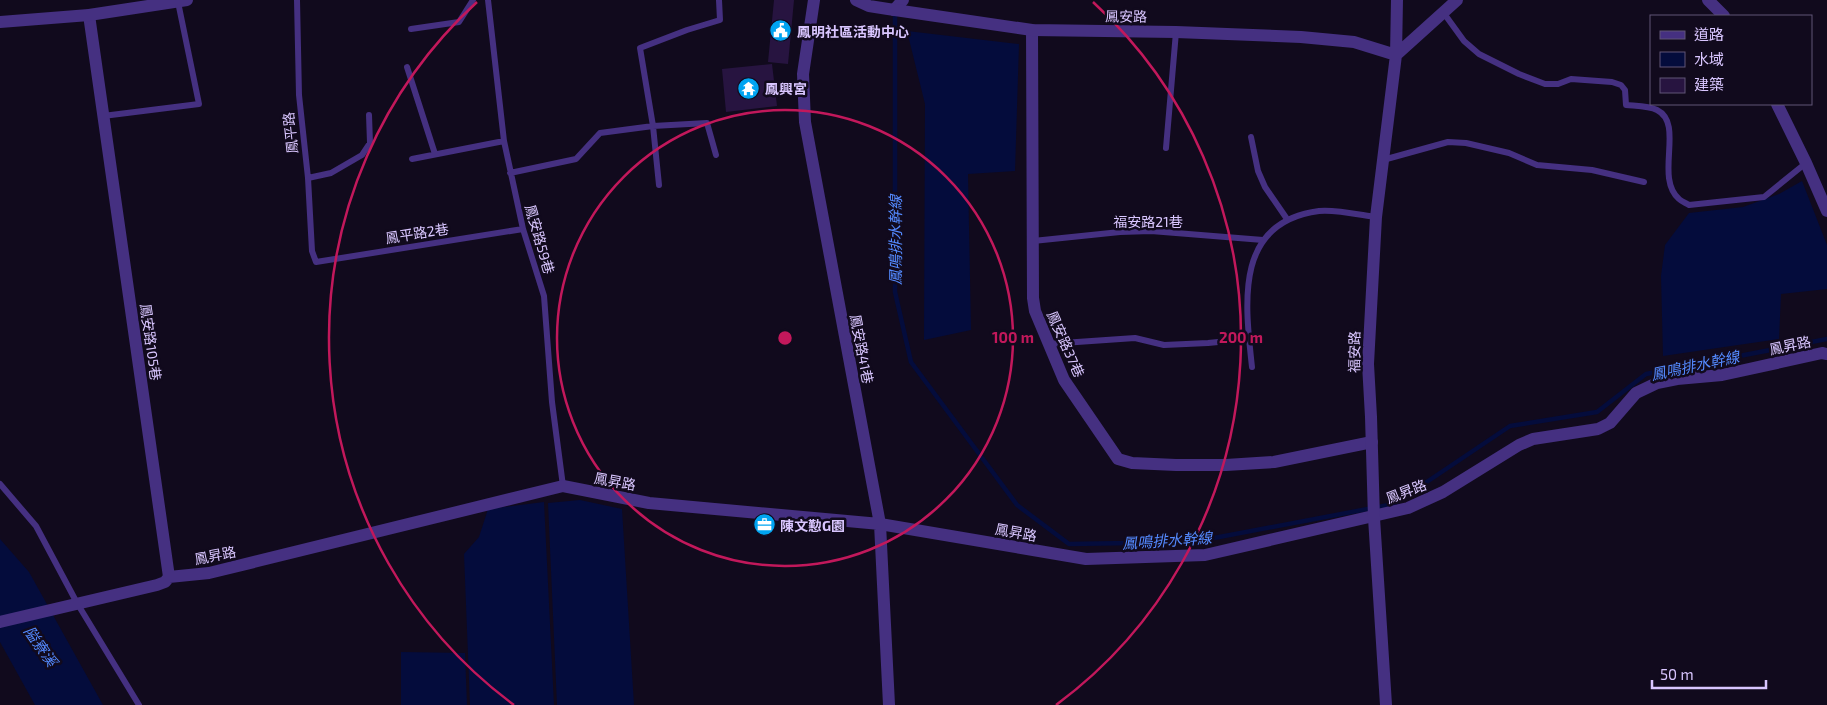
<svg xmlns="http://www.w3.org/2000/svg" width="1827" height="705" font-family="'Exo 2','Noto Sans TC',sans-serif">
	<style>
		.water { fill: #040c3c }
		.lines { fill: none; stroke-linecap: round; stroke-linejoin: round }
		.stream { stroke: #040c3c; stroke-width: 4.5 }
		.building { fill: #271440 }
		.service { stroke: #453081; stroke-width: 6 }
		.minor { stroke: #453081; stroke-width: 12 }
		.tertiary { stroke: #453081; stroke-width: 12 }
		.ring { fill: none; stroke: #c2185b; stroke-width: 2.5 }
		.labels { text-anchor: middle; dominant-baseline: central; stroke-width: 5; stroke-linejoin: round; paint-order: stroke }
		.street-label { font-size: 14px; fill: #d9c6ff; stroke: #110a1d }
		.poi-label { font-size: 14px; font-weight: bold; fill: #d9c6ff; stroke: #110a1d; text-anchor: start }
		.water-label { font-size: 15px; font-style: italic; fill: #548aff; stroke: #110a1d }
		.centre { fill: #c2185b; stroke: #110a1d; stroke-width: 2.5 }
		.ring-label { font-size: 15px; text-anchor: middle; font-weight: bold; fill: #c2185b; stroke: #110a1d; stroke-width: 5; stroke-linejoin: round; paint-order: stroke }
	</style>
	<rect width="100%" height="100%" fill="#110a1d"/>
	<path class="water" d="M907,31L1019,44L1015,171L968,174L971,330L924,340L925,104Z
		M1802,181L1827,245V289L1781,294L1779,339L1663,356L1661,276L1665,245L1689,213L1743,207L1779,194Z
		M580,500L622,509L634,705H557L548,503Z
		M544,502L554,705H470L464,554L479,537L488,509Z
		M0,539L29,572L103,705H35L0,642Z
		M401,652L465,653L467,705H401Z"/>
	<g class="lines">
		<path class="stream" d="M895,11V292L911,362L1017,505L1069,544L1193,542L1394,504L1510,426L1597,412L1646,374L1827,339"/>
	</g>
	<path class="building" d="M774,0H794L788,64L768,62Z
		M772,64L777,106L726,112L722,69Z"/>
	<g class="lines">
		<path class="service" d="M297,0L299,95L308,178L312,251L316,262L523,229
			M488,0L504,141L523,229L544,296L552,402L563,486
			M1443,12L1464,41L1479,54L1519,74L1545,84H1558L1571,79L1612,82L1621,85L1625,90L1626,105C1635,106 1649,106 1657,110C1685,124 1654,177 1679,199C1682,202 1686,203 1689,205L1764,197L1806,163
			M411,29L459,22L473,0
			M407,67L435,154
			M103,116L199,104L178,2
			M1251,137L1258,171L1265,187L1287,219
			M1166,148L1176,32
			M412,159L504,141
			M1383,160L1448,142L1466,143L1509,153L1537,165L1592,170L1644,182
			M510,173L576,159L600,133L653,126L707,123L716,155
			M308,178L331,173L362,155L370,143L369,115
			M659,185L653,126L640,48L687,30L720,20L719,0
			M1033,241L1120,232L1151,231L1263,240
			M1048,344L1135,338L1164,345L1208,343L1249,339
			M1252,367C1245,303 1234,222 1319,211C1334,209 1361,215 1376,217
			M0,484L36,526L77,603L139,705"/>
		<path class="minor" d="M814,0L803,74L805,122L880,524L889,705
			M894,10L903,0
			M1032,30L1033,298L1035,311L1064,380L1118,459L1132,463L1176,465H1226L1274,462L1372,442
			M169,577L209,573L563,486L649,503L880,524L1086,559L1205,555L1408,508L1443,492L1519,445L1533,439L1598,429L1610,423L1636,393L1657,383L1677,379L1722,375L1822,353L1827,354
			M0,622L157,585L165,582L169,577L89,15"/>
		<path class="tertiary" d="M856,0L869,6L888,9L1032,30L1176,32L1301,37L1354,42L1396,55L1457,0
			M1708,0L1724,16
			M0,22L89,15L187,0
			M1777,104L1806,163L1827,211
			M1386,705L1374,518L1371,417L1368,364L1376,217L1396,55L1397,0"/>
	</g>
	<g class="ring">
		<circle cx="785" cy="338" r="228"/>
		<path d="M514 705A456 456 0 0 1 477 2M1093 2A456 456 0 0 1 1056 705"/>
	</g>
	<defs>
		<symbol id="civic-disc" viewBox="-11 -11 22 22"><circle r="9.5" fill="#00a4f1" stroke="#110a1d"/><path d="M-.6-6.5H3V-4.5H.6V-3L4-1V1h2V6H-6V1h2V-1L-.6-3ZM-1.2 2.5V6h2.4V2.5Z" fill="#fff"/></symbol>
		<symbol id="temple-disc" viewBox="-11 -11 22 22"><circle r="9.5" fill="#00a4f1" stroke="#110a1d"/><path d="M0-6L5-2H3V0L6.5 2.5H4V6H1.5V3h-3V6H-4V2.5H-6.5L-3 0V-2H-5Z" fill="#fff"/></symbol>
		<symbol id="office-disc" viewBox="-11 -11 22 22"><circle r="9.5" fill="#00a4f1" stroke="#110a1d"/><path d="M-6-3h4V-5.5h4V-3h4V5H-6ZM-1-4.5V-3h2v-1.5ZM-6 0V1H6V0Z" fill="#fff"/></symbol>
	</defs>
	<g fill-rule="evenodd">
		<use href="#civic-disc" x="768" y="18" width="25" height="25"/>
		<use href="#temple-disc" x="736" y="76" width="25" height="25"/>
		<use href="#office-disc" x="752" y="512" width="25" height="25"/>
	</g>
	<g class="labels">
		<g class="street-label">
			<text transform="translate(1126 16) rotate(1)">鳳安路</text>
			<text transform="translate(290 133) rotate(-96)">鳳平路</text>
			<text x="1148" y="221">福安路21巷</text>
			<text transform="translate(417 233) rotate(-9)">鳳平路2巷</text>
			<text transform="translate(540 239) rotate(74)">鳳安路59巷</text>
			<text transform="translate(151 342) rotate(82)">鳳安路105巷</text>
			<text transform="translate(1066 344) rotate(66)">鳳安路37巷</text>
			<text transform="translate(1790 345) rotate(-12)">鳳昇路</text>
			<text transform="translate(862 349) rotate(79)">鳳安路41巷</text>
			<text transform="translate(1354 352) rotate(-89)">福安路</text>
			<text transform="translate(615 481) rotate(10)">鳳昇路</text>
			<text transform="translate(1406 491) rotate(-21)">鳳昇路</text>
			<text transform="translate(1016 532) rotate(10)">鳳昇路</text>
			<text transform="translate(215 555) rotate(-11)">鳳昇路</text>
		</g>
		<g class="poi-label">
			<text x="797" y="31">鳳明社區活動中心</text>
			<text x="765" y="88">鳳興宮</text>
			<text x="780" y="525">陳文懃G園</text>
		</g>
		<g class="water-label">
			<text transform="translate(895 240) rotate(-90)">鳳鳴排水幹線</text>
			<text transform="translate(1695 365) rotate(-12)">鳳鳴排水幹線</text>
			<text transform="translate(1167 540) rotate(-4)">鳳鳴排水幹線</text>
			<text transform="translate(41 646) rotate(55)">隘寮溪</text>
		</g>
	</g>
	<circle cx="785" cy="338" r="8" class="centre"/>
	<g class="ring-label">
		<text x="1013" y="343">100 m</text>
		<text x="1241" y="343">200 m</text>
	</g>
	<rect x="1650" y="15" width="162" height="90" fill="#110a1d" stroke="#615577"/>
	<rect x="1660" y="31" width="25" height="8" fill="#453081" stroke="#615577"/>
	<text x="1694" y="40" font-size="15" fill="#d9c6ff">道路</text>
	<rect x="1660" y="52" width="25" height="15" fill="#040c3c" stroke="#615577"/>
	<text x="1694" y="65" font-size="15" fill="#d9c6ff">水域</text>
	<rect x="1660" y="78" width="25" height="15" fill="#271440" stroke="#615577"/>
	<text x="1694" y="90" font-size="15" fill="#d9c6ff">建築</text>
	<path d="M1652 680v8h114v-8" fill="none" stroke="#d9c6ff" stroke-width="2.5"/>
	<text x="1660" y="680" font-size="15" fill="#d9c6ff" stroke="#110a1d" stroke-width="4" paint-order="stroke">50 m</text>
</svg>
